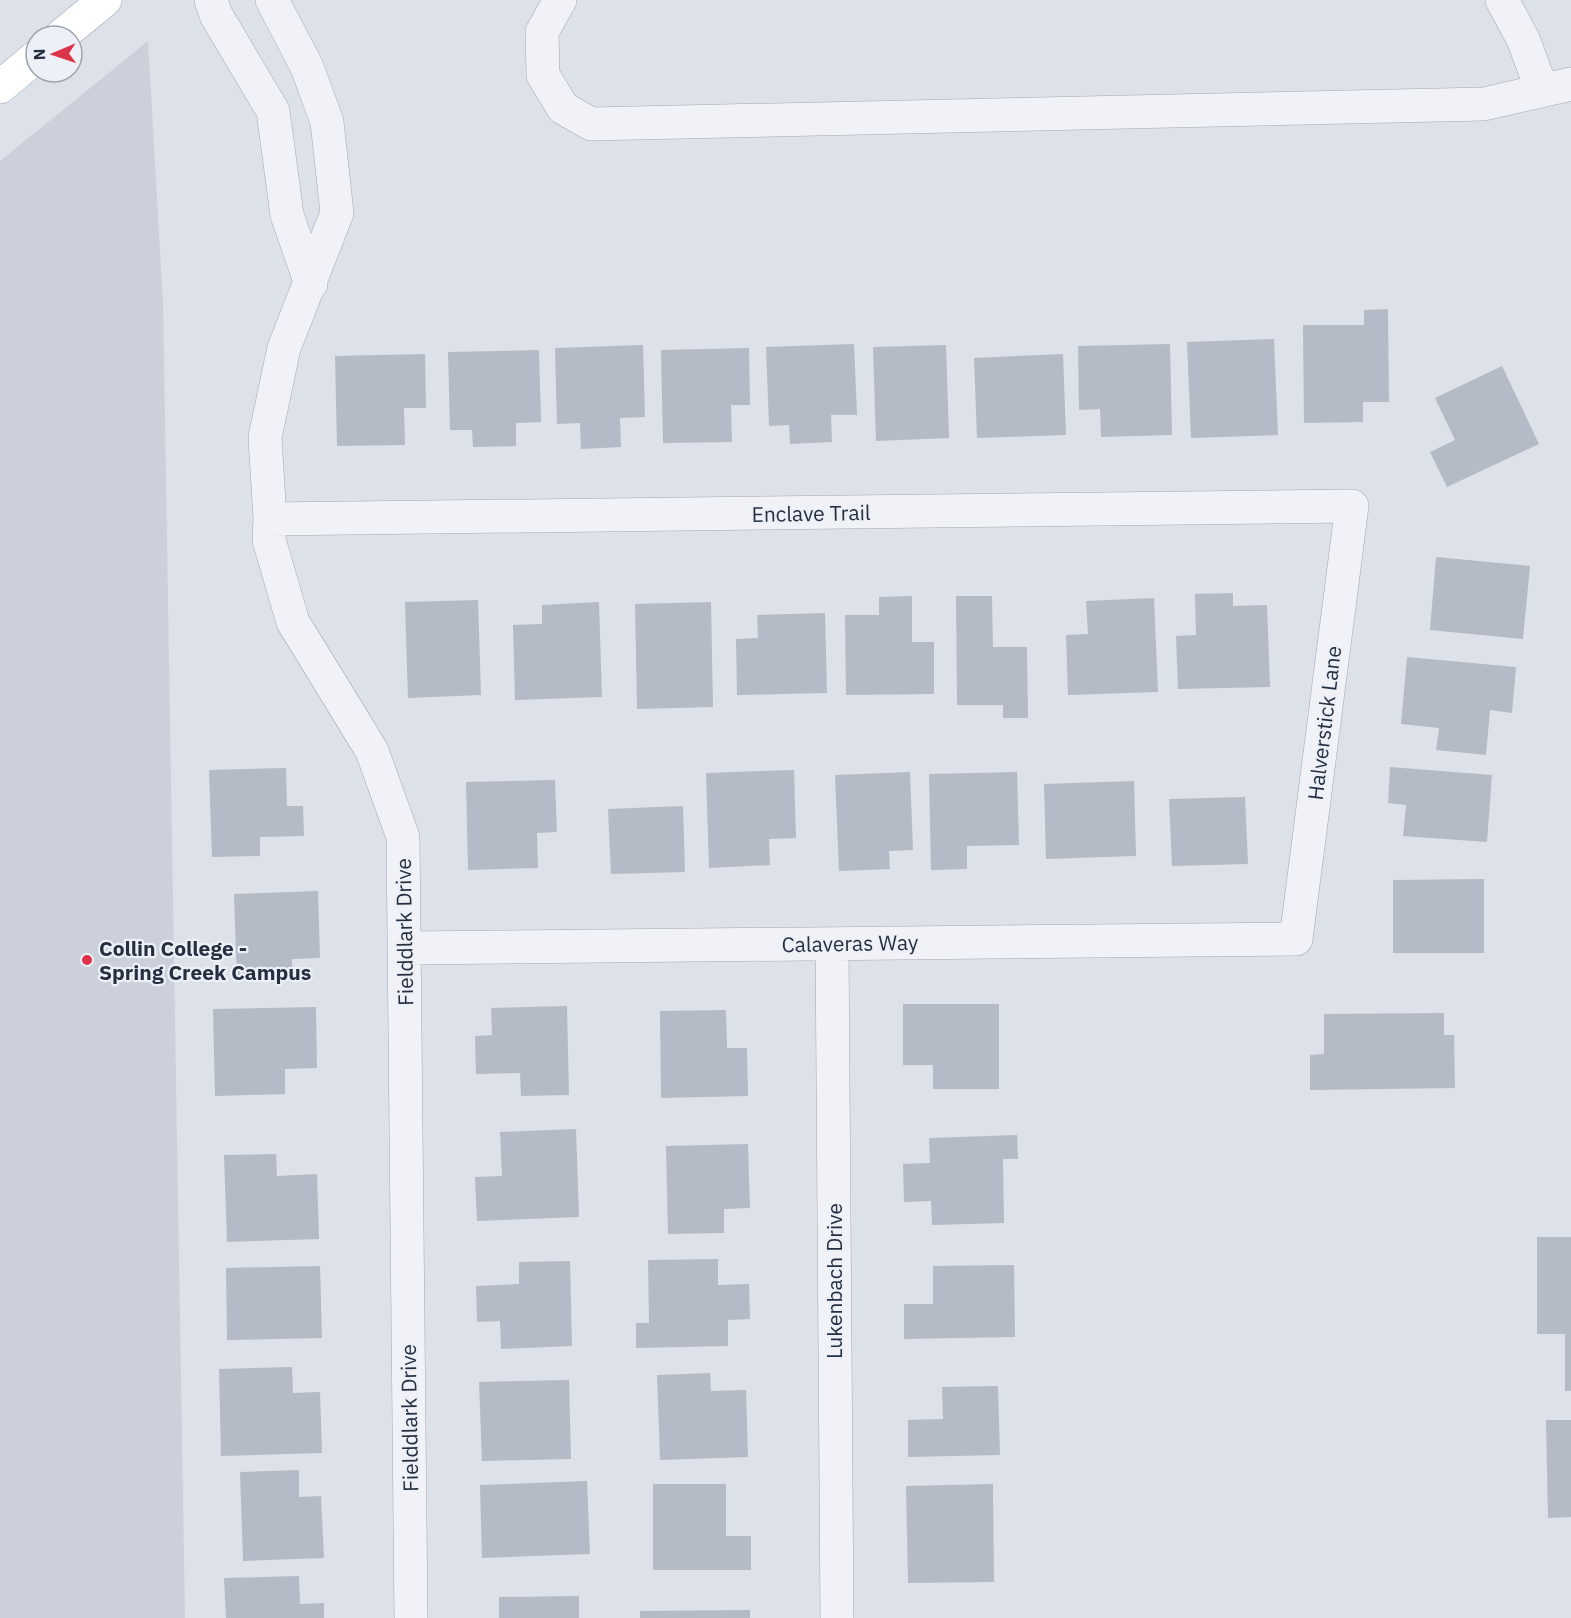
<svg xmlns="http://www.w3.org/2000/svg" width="1571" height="1618" font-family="'IBM Plex Sans',sans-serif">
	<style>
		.built { fill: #cbd0db }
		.building { fill: #b4bac6 }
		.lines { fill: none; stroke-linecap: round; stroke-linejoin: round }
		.minor-casing { stroke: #a2a8b3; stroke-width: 34 }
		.major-casing { stroke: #9ba5b6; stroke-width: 34 }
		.minor { stroke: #f0f2f7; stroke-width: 33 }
		.major { stroke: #fff; stroke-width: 33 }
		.poi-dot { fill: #dc3449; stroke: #edf0f6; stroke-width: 2 }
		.labels { text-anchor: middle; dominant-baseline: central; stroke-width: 4.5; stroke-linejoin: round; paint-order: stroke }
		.street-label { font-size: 21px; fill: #252f41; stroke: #edf0f6 }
		.poi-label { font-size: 21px; font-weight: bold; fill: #252f41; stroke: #edf0f6; text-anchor: start }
	</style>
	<rect width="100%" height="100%" fill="#dde1e9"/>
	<path class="built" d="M148,41L163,303L185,1618H0V161Z"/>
	<path class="building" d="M1388,309L1389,402H1363V422L1304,423L1303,325H1364V310Z
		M1274,339L1278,435L1191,438L1187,342Z
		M854,344L857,415H831L832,442L790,444L789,425L769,426L766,347Z
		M1170,344L1172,435L1101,437L1100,409L1079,410L1078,346Z
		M643,345L645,417L620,418L621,447L581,449L580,423L557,424L555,348Z
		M946,345L949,438L876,441L873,347Z
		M749,348L750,405H731L732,442L663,443L661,350Z
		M539,350L541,422L516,423V446L473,447L472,430H450L448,352Z
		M425,354L426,408H404L405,445L337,446L335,356Z
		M1063,354L1066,435L977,438L974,358Z
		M1502,366L1539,444L1447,487L1430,452L1455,440L1435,398Z
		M1436,557L1530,566L1523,639L1430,630Z
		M1233,593V606L1267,605L1270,687L1178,689L1176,636L1196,635L1195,594Z
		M912,596V642H934V694L846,695L845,615H879V597Z
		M956,596H992L993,647H1027L1028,718H1003V705H957Z
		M1154,598L1158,692L1068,695L1066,635L1088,634L1086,601Z
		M478,600L481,695L408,698L405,602Z
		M599,602L602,697L515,700L513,625L542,624V605Z
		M711,602L713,707L637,709L635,604Z
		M825,613L827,693L737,695L736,639L758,638L757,615Z
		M1407,657L1516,667L1512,713L1490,710L1486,755L1436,750L1439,728L1401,724Z
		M1390,767L1492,775L1487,842L1403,836L1406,805L1388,803Z
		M286,768L287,806H303L304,836L260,837V856L212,857L209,770Z
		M794,770L796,838L769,839L770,865L709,868L706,773Z
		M910,772L913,850L889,851L890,869L839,871L835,775Z
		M1017,772L1019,845L967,846V869L931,870L929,774Z
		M555,780L557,832L537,833L538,868L468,870L466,782Z
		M1134,781L1136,856L1046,859L1044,784Z
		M1245,797L1248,864L1172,866L1169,799Z
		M683,806L685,872L611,874L608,809Z
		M1484,879V953H1393V880Z
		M318,891L320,958L292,959L293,979L237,981L234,894Z
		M903,1004H999V1089H933V1065H903Z
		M567,1006L569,1095L521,1096L520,1073L476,1074L475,1036L492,1035L491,1008Z
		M316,1007L317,1068L285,1069V1094L215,1096L213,1009Z
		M726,1010L727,1048H747L748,1096L661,1098L660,1011Z
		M1444,1013V1035H1454L1455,1088L1310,1090V1055L1324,1054V1014Z
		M576,1129L579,1217L477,1221L475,1177L502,1176L500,1132Z
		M1017,1135L1018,1159H1003L1004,1223L932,1225L931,1201L904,1202L903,1164L930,1163L929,1138Z
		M748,1144L750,1208L724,1209V1233L668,1234L666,1146Z
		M276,1154L277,1176L317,1174L319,1239L227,1242L224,1155Z
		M1537,1237H1571V1391H1565V1334H1537Z
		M718,1259V1285L749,1284L750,1319L728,1320V1346L636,1348V1323H649L648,1260Z
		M570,1261L572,1346L501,1349L500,1321L477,1322L476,1286L519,1284V1262Z
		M1014,1265L1015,1337L904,1339V1304H933V1266Z
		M320,1266L322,1338L227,1340L226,1268Z
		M292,1367L293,1393L320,1392L322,1453L221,1456L219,1369Z
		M710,1373L711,1391L746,1390L748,1457L660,1460L657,1375Z
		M569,1380L571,1459L482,1461L479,1382Z
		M998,1386L1000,1455L908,1457V1420L943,1419L942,1387Z
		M1546,1420H1571V1517L1548,1518Z
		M299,1470V1497L321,1496L324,1558L243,1561L240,1472Z
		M587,1481L590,1554L482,1558L480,1485Z
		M653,1484H726V1536H751V1570H653Z
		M993,1484L994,1582L908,1583L906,1486Z
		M299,1576L300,1604L324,1603V1618H226L224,1578Z
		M579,1596V1618H499V1597Z
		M750,1610V1618H640V1611Z"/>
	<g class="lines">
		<defs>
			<path id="minor" d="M211,0L216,15L273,111L287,215L311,284
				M272,0L307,67L327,122L337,213L284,348L265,437L270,519L269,540L293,622L372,751L403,837L411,1618
				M560,0L542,32L543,75L563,108L591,124L1484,104L1571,84
				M1502,0L1523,39L1542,90
				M270,519L1352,506L1296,939L404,948
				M832,944L837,1618"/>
			<path id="major" d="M61,36L105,0
				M0,87L36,57"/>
		</defs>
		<use href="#minor" class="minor-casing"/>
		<use href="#major" class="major-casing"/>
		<use href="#minor" class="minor"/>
		<use href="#major" class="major"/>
	</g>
	<circle class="poi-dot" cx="87" cy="960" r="6"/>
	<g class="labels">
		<g class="street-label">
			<text transform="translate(811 513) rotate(-1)">Enclave Trail</text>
			<text transform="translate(1324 723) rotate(-83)">Halverstick Lane</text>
			<text transform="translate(404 932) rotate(-91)">Fielddlark Drive</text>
			<text transform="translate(850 943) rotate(-1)">Calaveras Way</text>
			<text transform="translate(834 1281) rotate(-90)">Lukenbach Drive</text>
			<text transform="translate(409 1418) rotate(-91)">Fielddlark Drive</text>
		</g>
		<g class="poi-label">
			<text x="99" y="948">Collin College -<tspan x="99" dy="24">Spring Creek Campus</tspan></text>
		</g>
	</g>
	<g transform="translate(54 54) rotate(268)"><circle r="28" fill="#edf0f6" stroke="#9da3ae" stroke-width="1.5"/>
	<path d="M0-4.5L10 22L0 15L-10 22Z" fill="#dc3449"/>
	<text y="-9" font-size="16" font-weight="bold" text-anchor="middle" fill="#252f41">N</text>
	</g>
</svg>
